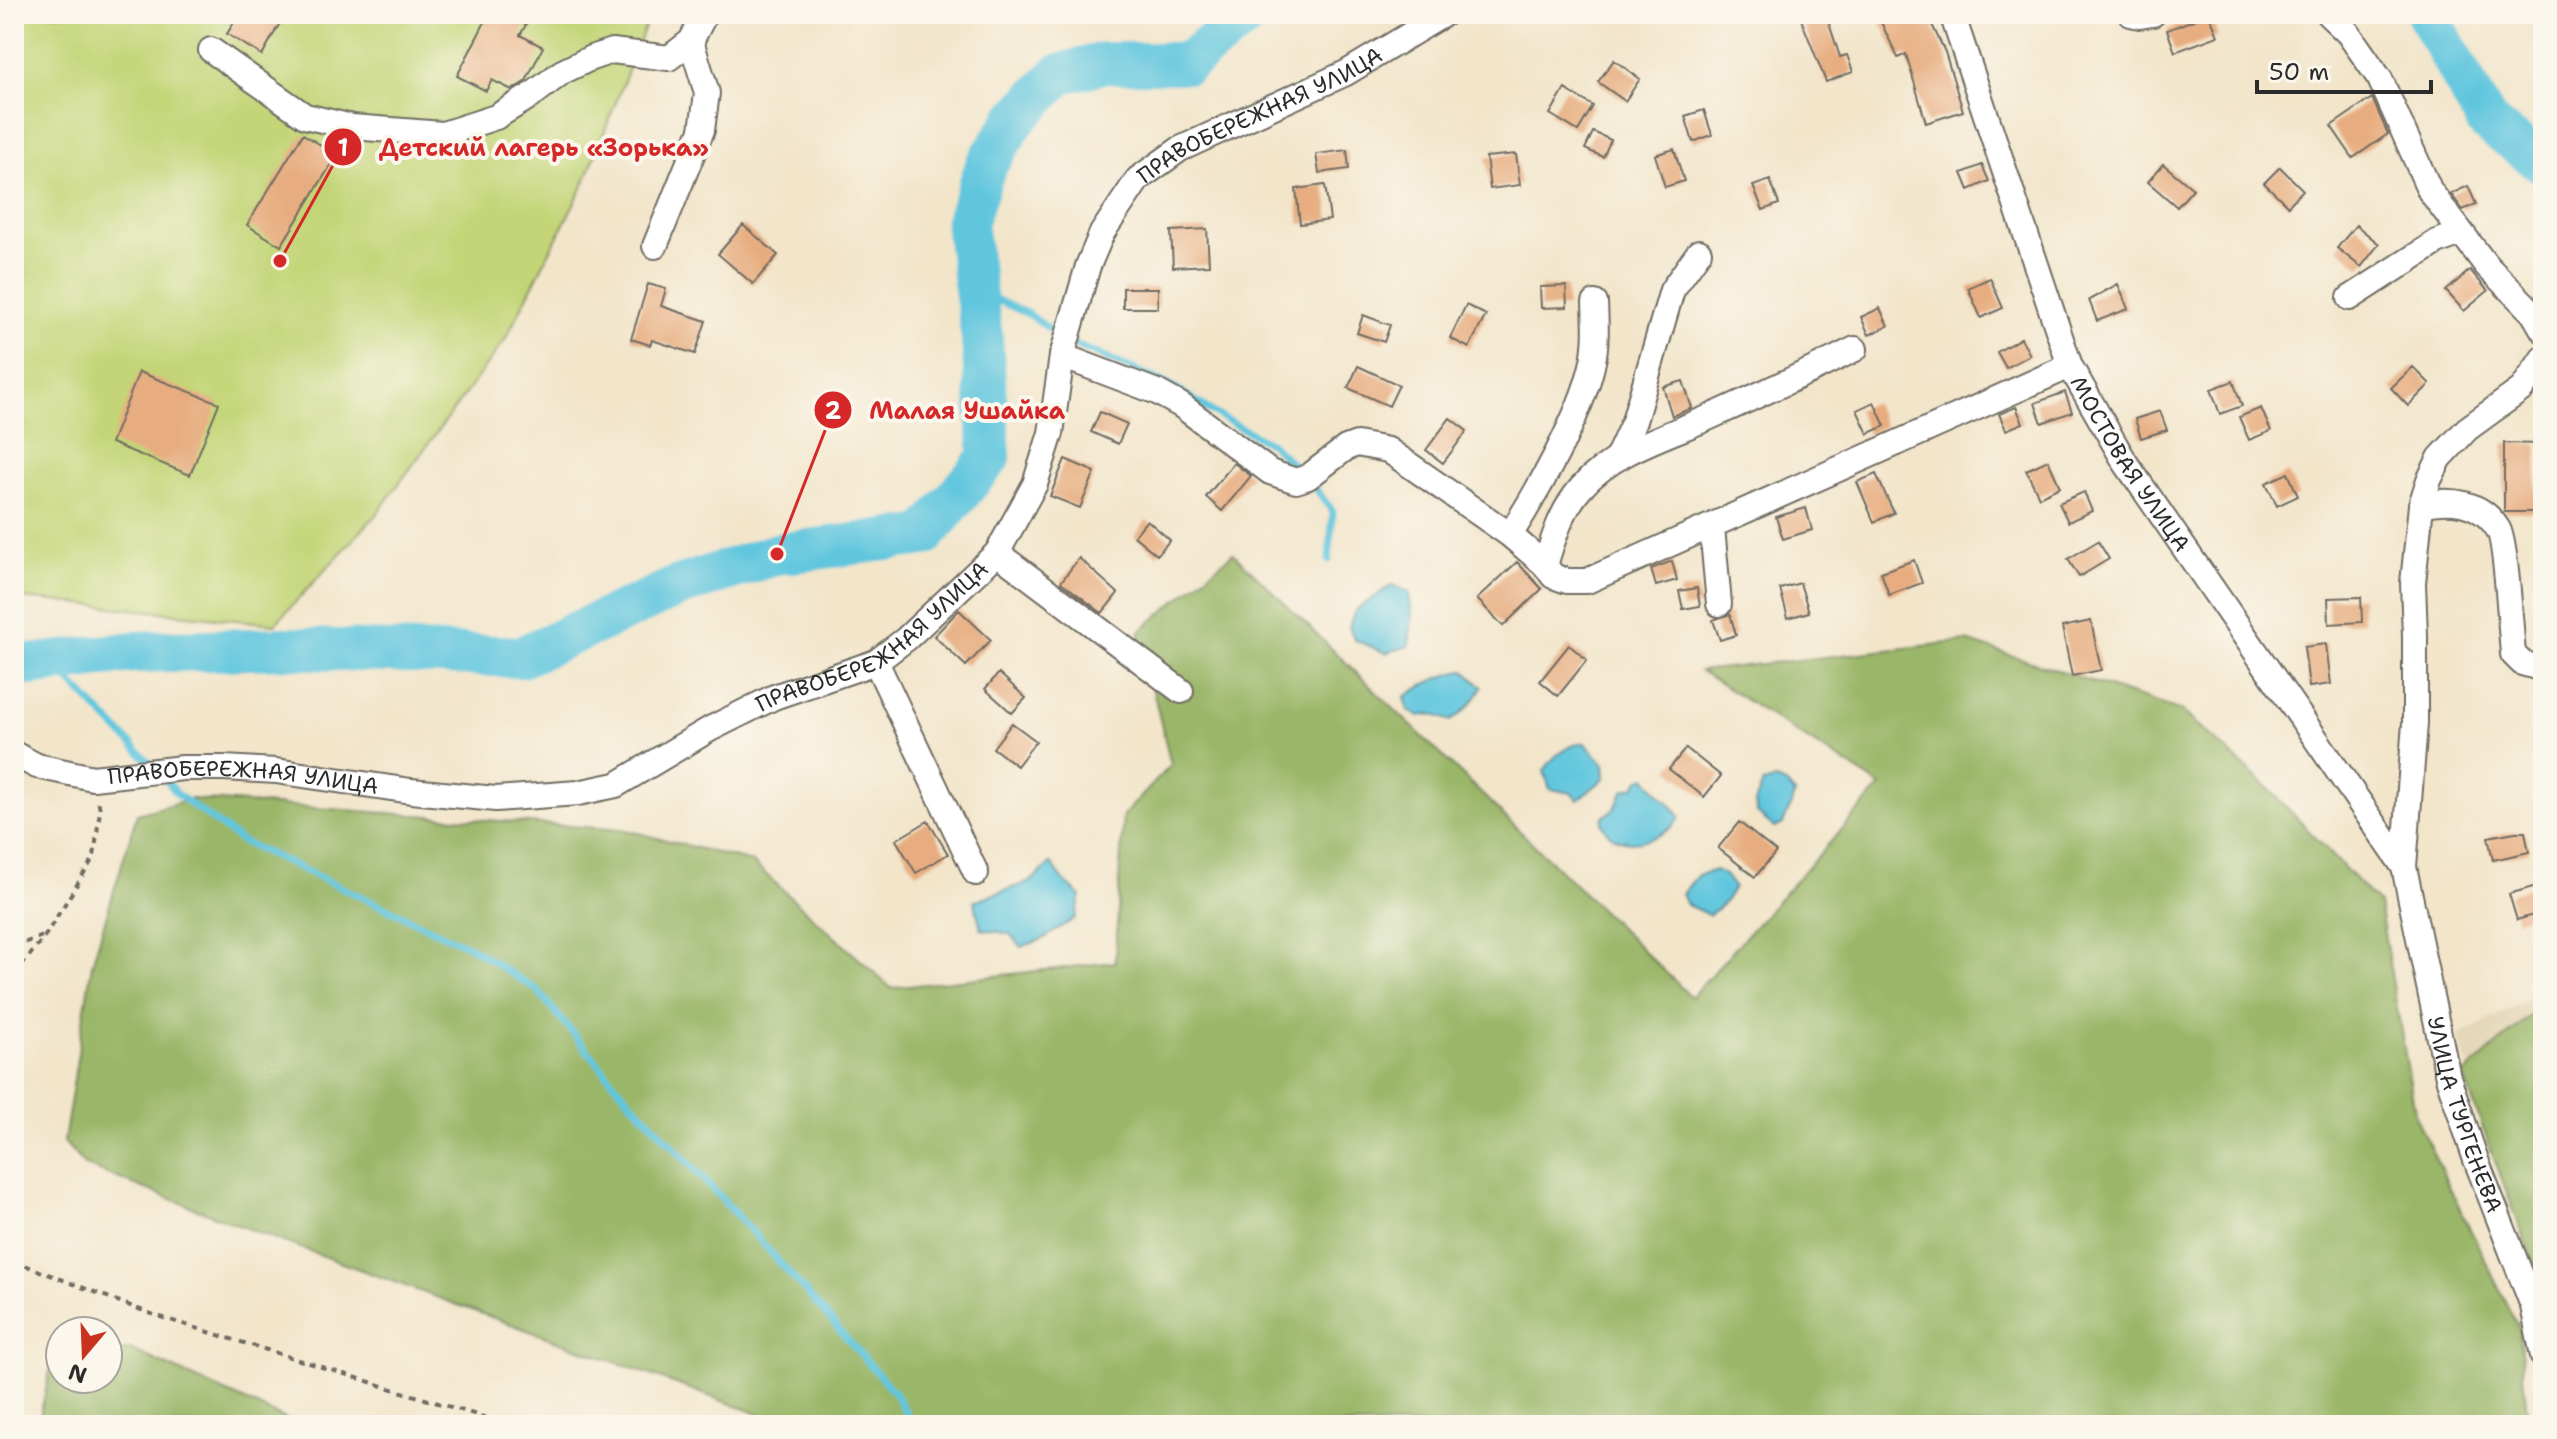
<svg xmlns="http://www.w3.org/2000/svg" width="2557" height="1439" font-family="'Shantell Sans',sans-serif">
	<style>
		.built { fill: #e3d6b7 }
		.green { fill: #c3d577; stroke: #778051; stroke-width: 2 }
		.forest { fill: #9ab668; stroke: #62704a; stroke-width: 2 }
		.water { fill: #61c6de; stroke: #467884; stroke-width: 2 }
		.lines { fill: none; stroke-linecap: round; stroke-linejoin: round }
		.stream { stroke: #61c6de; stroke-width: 7 }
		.river { stroke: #61c6de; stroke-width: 42 }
		.building { fill: #e7ad80 }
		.minor-casing { stroke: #716c63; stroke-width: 28 }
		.path { stroke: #716c63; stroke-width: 4; stroke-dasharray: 6 6; stroke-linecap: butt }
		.minor { stroke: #fff; stroke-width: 24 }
		.labels { text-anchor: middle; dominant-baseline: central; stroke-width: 8; stroke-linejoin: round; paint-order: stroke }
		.street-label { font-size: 22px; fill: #2b2b2b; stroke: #fbf7ec }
		.leader { fill: none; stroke: #d62828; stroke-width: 3 }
		.callout-dot { fill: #d62828; stroke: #fbf7ec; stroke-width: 3 }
		.mark-label { font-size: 24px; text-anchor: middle; font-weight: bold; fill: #fff }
		.callout-label { font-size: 24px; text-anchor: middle; font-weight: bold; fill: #d62828; stroke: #fbf7ec; stroke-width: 8; stroke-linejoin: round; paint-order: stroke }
	</style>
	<rect width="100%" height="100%" fill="#fbf7ec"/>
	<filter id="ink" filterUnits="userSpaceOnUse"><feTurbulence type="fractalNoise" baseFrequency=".0125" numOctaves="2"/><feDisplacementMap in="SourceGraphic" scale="16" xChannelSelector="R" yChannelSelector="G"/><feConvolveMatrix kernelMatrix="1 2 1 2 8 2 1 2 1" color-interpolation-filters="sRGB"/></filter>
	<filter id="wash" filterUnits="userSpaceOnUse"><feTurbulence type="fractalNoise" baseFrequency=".006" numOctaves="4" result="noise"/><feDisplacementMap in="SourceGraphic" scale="32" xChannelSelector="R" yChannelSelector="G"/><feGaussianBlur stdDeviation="1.8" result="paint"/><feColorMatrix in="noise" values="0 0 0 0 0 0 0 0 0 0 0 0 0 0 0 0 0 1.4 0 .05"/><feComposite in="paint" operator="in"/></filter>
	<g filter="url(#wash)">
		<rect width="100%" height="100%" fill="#f2e5ca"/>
		<path class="built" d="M2543,991V1298L2458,1036Z"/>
		<path class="green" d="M14,14H650L585,182L505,340L375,516L275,624L14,597Z"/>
		<path class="forest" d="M1233,553L1691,997L1881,786L1700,671L1967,641L2182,711L2266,786L2379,904L2416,1118L2519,1330L2528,1425H789L251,1230L84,1165L64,1142L92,964L137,814L191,799L626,830L752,862L891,988L1115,962L1123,816L1171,765L1139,632Z
			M2543,1004V1289L2463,1075Z
			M130,1349L299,1425H38L51,1366L60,1364V1379H108V1353Z"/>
		<path class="water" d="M1392,585L1409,592L1412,617L1409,646L1386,653L1355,640L1349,627L1355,611Z
			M1465,671L1482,687C1475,701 1464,713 1451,721L1432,714L1418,716L1408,710L1405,697C1424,684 1442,674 1465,671Z
			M1585,743L1604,764L1605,778L1578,800L1571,793L1550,789L1544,771C1554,755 1566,745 1585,743Z
			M1646,777C1655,792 1671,802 1680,817C1668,837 1631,850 1610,835C1607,832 1604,828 1602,824L1603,816C1619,810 1616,802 1624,790L1636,786L1638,780Z
			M1775,780L1786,784L1795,794L1783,824L1775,828L1757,813L1755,803L1763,783Z
			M1051,863L1064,881L1081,896L1075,918L1043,939L1021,947L1010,934L981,929L974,901L1030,882Z
			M1716,870L1725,875L1734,887L1724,903L1709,915L1687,905L1682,894L1698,875Z"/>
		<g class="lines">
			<path class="stream" d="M975,290L1030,315L1066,341L1171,385L1214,413L1271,444L1302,473
				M1311,482L1333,512L1329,560
				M51,662L151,764
				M163,776L177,794L241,841L470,947L537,990L617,1086L758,1238L893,1391L913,1425"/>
			<path class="river" d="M2427,14L2487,122L2543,163
				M14,661L29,665L134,652L284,648L521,657L679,586L777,554L925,535L990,457L982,338L966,223L986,165L1016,119L1060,74L1104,63H1187L1250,14"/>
		</g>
		<g id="blocks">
			<path class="building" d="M239,14H285L262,55L227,34Z
				M489,14H505L526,25L520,35L543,47L526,81L512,90L492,80L486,91L457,76Z
				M1799,14H1826L1840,57L1847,55L1853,72L1826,82Z
				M1877,14H1927L1945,52L1963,111L1926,123L1906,54L1898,58Z
				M2209,14L2218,36L2175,52L2167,30Z
				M1614,60L1640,79L1625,101L1598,82Z
				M1565,89L1593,106L1578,131L1550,114Z
				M2372,98L2388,134L2353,158L2331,126Z
				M1704,110L1712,135L1693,142L1685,116Z
				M1593,132L1611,140L1603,157L1585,149Z
				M303,134L337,155L281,246L247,225Z
				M1674,149L1684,181L1665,187L1655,155Z
				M1347,150L1349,169L1319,173L1316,154Z
				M1516,154L1520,185L1490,189L1486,157Z
				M2163,164L2193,189L2177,207L2148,182Z
				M1982,165L1989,181L1969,190L1962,173Z
				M2280,167L2303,190L2288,206L2264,183Z
				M1770,180L1779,204L1763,210L1753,186Z
				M1325,185L1330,220L1300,224L1296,189Z
				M2468,186L2476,204L2463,210L2451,194Z
				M743,225L778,255L753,284L718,254Z
				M2356,225L2379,244L2361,267L2337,248Z
				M1207,229L1209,265L1173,267L1171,231Z
				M2470,270L2488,291L2464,311L2446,291Z
				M1990,278L2003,308L1981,318L1968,288Z
				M648,284L666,289L661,306L706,321L695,354L652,340L650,345L631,339Z
				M2118,284L2128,309L2097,321L2089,300Z
				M1566,286L1567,307L1541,308L1540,287Z
				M1123,288H1158V308H1123Z
				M1466,305L1486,315L1469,348L1450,338Z
				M1880,308L1888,326L1869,335L1861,317Z
				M1363,315L1390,325L1384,342L1357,333Z
				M2021,338L2030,355L2006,368L1997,352Z
				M1358,366L1399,385L1389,406L1348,388Z
				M2413,367L2430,384L2408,406L2391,388Z
				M139,372L219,403L190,475L111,443Z
				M1683,381L1692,408L1672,416L1663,387Z
				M2233,381L2242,406L2220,414L2211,389Z
				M2065,392L2072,412L2042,423L2035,403Z
				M1874,402L1885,426L1868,434L1857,410Z
				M2016,407L2023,423L2006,430L1999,414Z
				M2261,408L2271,431L2249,440L2239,417Z
				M2160,411L2167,430L2141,438L2135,419Z
				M1100,412L1127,424L1118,444L1091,432Z
				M1450,418L1467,431L1443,463L1426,450Z
				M2504,443L2538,444L2536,512H2504Z
				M1065,459L1095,472L1080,508L1050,496Z
				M2048,460L2060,487L2039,497L2026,470Z
				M1234,463L1251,476L1222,511L1206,497Z
				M2288,473L2298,496L2277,506L2266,483Z
				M1876,474L1894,513L1874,522L1857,482Z
				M2084,492L2092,511L2068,522L2059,503Z
				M1806,508L1812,530L1783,539L1776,517Z
				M1147,520L1170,540L1157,555L1134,536Z
				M2098,541L2109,559L2079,577L2068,559Z
				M1079,558L1118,593L1102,613L1061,582Z
				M1914,560L1922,583L1889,595L1881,572Z
				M1672,561L1677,580L1656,586L1651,569Z
				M1517,562L1542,589L1503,626L1477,599Z
				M1800,583L1809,612L1788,618L1780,589Z
				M1697,588L1700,606L1683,609L1679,591Z
				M2361,597L2362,622L2329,624L2328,598Z
				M959,610L991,640L966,666L934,636Z
				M1730,614L1736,635L1720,640L1713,620Z
				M2091,621L2101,670L2072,676L2062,627Z
				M2326,644L2331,684L2309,687L2304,647Z
				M1569,645L1587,660L1558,696L1540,681Z
				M999,673L1026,698L1012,713L985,689Z
				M1012,723L1036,741L1017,766L993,748Z
				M1686,748L1721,776L1704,797L1669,769Z
				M928,821L948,854L916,873L896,840Z
				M1739,822L1776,852L1755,877L1718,848Z
				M2515,832H2525L2529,852L2493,860L2488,837Z
				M2543,884V912L2517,920L2509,894Z"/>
		</g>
	</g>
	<g filter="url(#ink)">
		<use href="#blocks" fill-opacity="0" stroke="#716c63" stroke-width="2"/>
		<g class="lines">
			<defs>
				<g id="minor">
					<path id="s1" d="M1952,14L2070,366L2125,462L2404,867"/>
					<path d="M2131,14L2140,16L2153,14"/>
					<path d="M2328,14L2348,33L2380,79L2430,191L2486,265L2533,313L2543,330"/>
					<path d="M211,50L305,116L352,127L443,134L496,117L532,95L562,72L591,58L612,51L669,58L691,41L705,14"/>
					<path d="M655,246L702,130L707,93L691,41"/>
					<path d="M2350,298L2437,242L2461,233"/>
					<path d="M1062,356L1157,392L1182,406L1270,472L1296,481L1308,477L1346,448L1357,444L1388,450L1510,535L1545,565L1553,576L1567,581H1587L2070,366"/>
					<path id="s2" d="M2543,358L2522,389L2467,429L2440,458L2429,480L2421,505L2413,583L2415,636V723L2404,867L2448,1077L2476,1160L2533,1306L2543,1356"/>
					<path d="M1617,458L1634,421L1672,290L1699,252"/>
					<path d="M2421,505C2450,498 2481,501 2498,529C2506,541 2511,633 2513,654L2522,663L2543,669"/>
					<path d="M1712,527L1719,604"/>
					<path d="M1510,535C1538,491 1580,417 1592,366C1597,345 1596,325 1595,303"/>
					<path d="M997,553L1181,691"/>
					<path d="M1545,565C1554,537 1561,511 1581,488C1613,451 1667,436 1710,417C1759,395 1807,373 1855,349"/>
					<path d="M876,662L976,873"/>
					<path id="s3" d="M14,754L37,766L93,778L183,768H224L276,771L411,791L496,799L578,793L616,785L710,729L774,697L876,662L906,639L997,553L1035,484L1051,433L1062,356L1088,266L1102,233L1138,179L1180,149L1346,73L1444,14"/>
				</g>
			</defs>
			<use href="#minor" class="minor-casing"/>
			<path class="path" d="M14,947L42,936
				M2534,972L2543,976
				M14,975L45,936L94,857L100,810L98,799
				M14,1261L154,1315L509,1425"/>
			<use href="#minor" class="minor"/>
		</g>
	</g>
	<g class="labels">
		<g class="street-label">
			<text stroke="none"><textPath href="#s3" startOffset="1604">ПРАВОБЕРЕЖНАЯ УЛИЦА</textPath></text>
			<text stroke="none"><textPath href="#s1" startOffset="486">МОСТОВАЯ УЛИЦА</textPath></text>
			<text stroke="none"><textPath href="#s3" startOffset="908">ПРАВОБЕРЕЖНАЯ УЛИЦА</textPath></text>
			<text stroke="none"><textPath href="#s3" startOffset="234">ПРАВОБЕРЕЖНАЯ УЛИЦА</textPath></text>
			<text stroke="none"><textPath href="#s2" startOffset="814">УЛИЦА ТУРГЕНЕВА</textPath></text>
		</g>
	</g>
	<path class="leader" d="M280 261L343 147M777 554L833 410"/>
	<g class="callout-dot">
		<circle cx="280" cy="261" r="8"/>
		<circle cx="777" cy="554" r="8"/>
		<circle cx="343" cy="147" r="20"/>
		<circle cx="833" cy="410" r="20"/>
	</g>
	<g class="mark-label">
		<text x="343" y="156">1</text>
		<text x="833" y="419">2</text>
	</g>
	<g class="callout-label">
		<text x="544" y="156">Детский лагерь «Зорька»</text>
		<text x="967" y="419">Малая Ушайка</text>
	</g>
	<rect width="2557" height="1439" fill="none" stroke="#fbf7ec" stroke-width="48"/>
	<g transform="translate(84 1355) rotate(199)"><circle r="38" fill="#fbf7ec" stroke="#a8a59f" stroke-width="2"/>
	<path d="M0-6L14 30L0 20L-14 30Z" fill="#c8321e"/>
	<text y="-12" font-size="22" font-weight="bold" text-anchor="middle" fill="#2b2b2b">N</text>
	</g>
	<path d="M2257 80v12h174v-12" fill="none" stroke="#2b2b2b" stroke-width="4"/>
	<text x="2269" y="80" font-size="24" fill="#2b2b2b" stroke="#fbf7ec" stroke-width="6" paint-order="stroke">50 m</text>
</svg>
